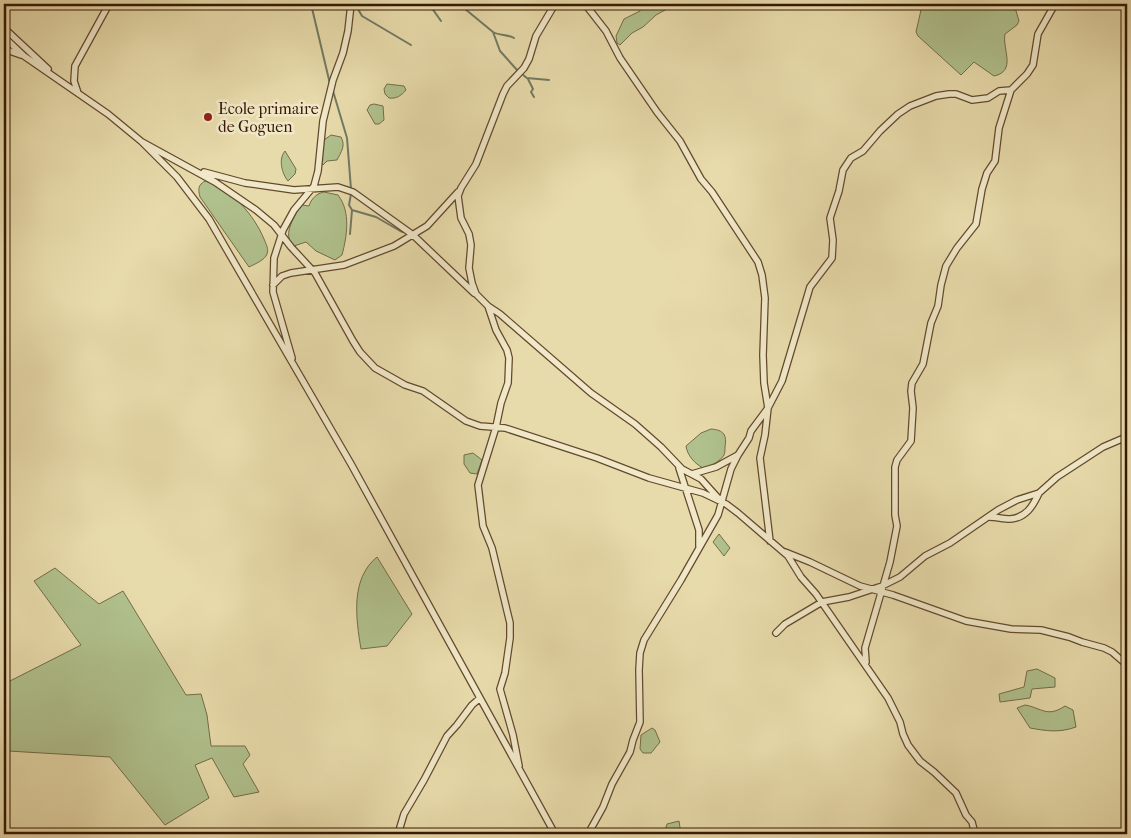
<svg xmlns="http://www.w3.org/2000/svg" width="1131" height="838" font-family="'IM FELL French Canon',serif">
	<style>
		.green { fill: #b0c18d; stroke: #746c48 }
		.lines { fill: none; stroke-linecap: round; stroke-linejoin: round }
		.stream { stroke: #717a64; stroke-width: 2 }
		.minor-casing { stroke: #63492d; stroke-width: 8 }
		.minor { stroke: #f0e8c8; stroke-width: 5.5 }
		.poi-dot { fill: #8f2418; stroke: #f0e8c8; stroke-width: 2 }
		.labels { text-anchor: middle; dominant-baseline: central; stroke-width: 5; stroke-linejoin: round; paint-order: stroke }
		.poi-label { font-size: 16px; fill: #371803; stroke: #f0e8c8; text-anchor: start }
	</style>
	<rect width="100%" height="100%" fill="#e8dbab"/>
	<filter id="stains"><feTurbulence type="fractalNoise" baseFrequency=".004" numOctaves="4"/><feColorMatrix values="0 0 0 0 .2 0 0 0 0 .09 0 0 0 0 .02 0 0 0 .5 -.17"/></filter>
	<radialGradient id="worn" r=".72"><stop offset=".6" stop-color="#630" stop-opacity="0"/><stop offset="1" stop-color="#630" stop-opacity=".3"/></radialGradient>
	<path class="green" d="M640,4H676L656,15L643,27L632,33L620,45L617,43L616,36L624,19L640,11Z
		M928,4H1014L1019,21L1017,25L1005,34C1002,49 1017,71 994,76L974,62L961,75L918,36L916,32L921,10Z
		M387,84L404,86L406,90C401,96 396,99 389,98L385,94L384,89Z
		M374,104L383,106L384,120L379,124H375L367,110L370,105Z
		M331,135L341,137C346,146 341,152 337,160L327,161L323,165L321,163L324,140Z
		M285,151L296,169L295,174L288,181C282,174 278,159 285,151Z
		M205,181C231,188 254,215 264,239C266,244 269,249 267,254C265,260 255,264 249,267L200,197C198,189 198,185 205,181Z
		M324,192L338,195C351,212 347,236 342,255L335,260L316,251L306,242L294,246C282,236 293,219 299,208L302,205L309,206C311,199 317,193 324,192Z
		M711,429C724,430 727,435 725,447C725,449 725,453 724,455C720,462 710,466 703,468C695,464 687,455 686,446L701,433Z
		M473,453L482,460L477,474L470,473L464,464V455Z
		M719,534L730,548L724,556L713,542Z
		M377,557L412,614L387,646L361,649C356,619 350,579 377,557Z
		M55,568L99,604L123,591L186,695L201,694L207,715L211,746H245L250,755L243,764L259,792L234,797L212,758L195,765L209,798L165,825L110,757L8,751L4,744V684L81,645L34,581Z
		M1037,669L1055,678V687L1032,689L1030,698L1000,702L999,694L1024,687L1027,671Z
		M1025,705C1042,708 1047,718 1065,706L1073,710L1076,727C1059,733 1047,731 1030,728L1017,708Z
		M652,728L655,730L660,742L651,753H643L640,749L641,735Z
		M679,821L681,834H664L667,824Z"/>
	<g class="lines">
		<path class="stream" d="M311,4L330,84
			M355,4L362,16L411,45
			M429,4L441,21
			M459,4L493,32C500,36 507,34 514,38
			M493,32L500,51L518,71
			M522,74L528,79L533,89L531,92L534,97
			M527,78L549,80
			M333,91L347,138L351,189
			M351,194L349,205L352,210L376,217L402,232
			M350,234L352,210"/>
		<defs>
			<path id="minor" d="M585,4L606,31L620,58L657,112L680,141L701,179L712,192L758,262L762,275L765,298L763,355L764,383L768,408L765,435L760,458L770,541
				M4,28L48,69
				M4,37L24,56L108,114L142,142L177,177L209,219L351,464L555,834
				M4,49L21,55
				M78,93L74,81L75,66L109,4
				M142,142L215,182L256,210L274,225L291,247L315,273L353,341L360,352L375,368L405,385L423,391L466,421L480,426L505,428L597,458L649,478L703,493L726,504L738,513L788,556L801,577L816,594L888,698L900,722L903,734L908,745L920,761L934,772L956,793L966,815L972,822L975,834
				M204,172L245,183L294,190L338,187L353,192L413,235L474,293
				M273,285L282,276L291,273L344,265L394,246L427,226L458,192
				M488,306L500,314L591,393L635,424L661,447L682,469L701,479L719,499
				M292,358L273,292L274,258L283,230L294,210L314,186L318,171L323,121L333,80L343,53L348,31L351,4
				M679,468L699,530V546
				M692,474L716,467L738,455
				M989,517C996,517 1003,519 1010,519C1026,518 1033,506 1039,493
				M785,552L810,562L860,586L893,595L966,621L1011,629L1041,630L1069,637L1082,642L1104,648L1112,652L1127,665
				M776,633L785,624L822,602L849,597L882,586L900,577L925,556L950,543L998,510L1017,500L1039,493L1057,477L1103,447L1124,438L1127,434
				M866,662L865,648L890,562L897,526L895,515V467L897,460L911,441L913,408L911,391L912,383L923,364L931,323L938,306L941,285L946,266L957,248L976,224L982,189L987,173L995,161L999,128L1011,90
				M519,766L513,735L500,689L505,673L510,638V623L492,548L483,526L478,485L496,427L501,403L508,383L509,358L507,350L496,330L488,306L476,294L472,283L469,268L471,245L469,234L461,218L458,196L461,188L476,164L503,94L507,86L524,68L529,59L536,36L555,4
				M398,834L404,814L424,780L447,736L457,725L472,705L480,698
				M588,834L603,807L612,784L630,752L633,740L640,722L639,670L640,653L644,640L681,580L718,515L731,469L738,455L749,438L751,431L768,408L782,381L810,287L832,258L833,240L830,218L839,191L843,170L851,158L863,151L880,131L898,114L910,106L936,96L949,94H956L972,100L988,98L999,91L1011,90L1027,74L1033,65L1038,34L1055,4"/>
		</defs>
		<use href="#minor" class="minor-casing"/>
		<use href="#minor" class="minor"/>
	</g>
	<circle class="poi-dot" cx="208" cy="117" r="5"/>
	<g class="labels">
		<g class="poi-label">
			<text x="218" y="108">Ecole primaire<tspan x="218" dy="18">de Goguen</tspan></text>
		</g>
	</g>
	<rect width="1131" height="838" fill="none" stroke="#e8dbab" stroke-width="20"/>
	<rect x="5" y="5" width="1121" height="828" fill="none" stroke="#371803" stroke-width="2.5"/>
	<rect x="10" y="10" width="1111" height="818" fill="none" stroke="#371803"/>
	<rect width="100%" height="100%" filter="url(#stains)"/>
	<rect width="100%" height="100%" fill="url(#worn)"/>
</svg>
